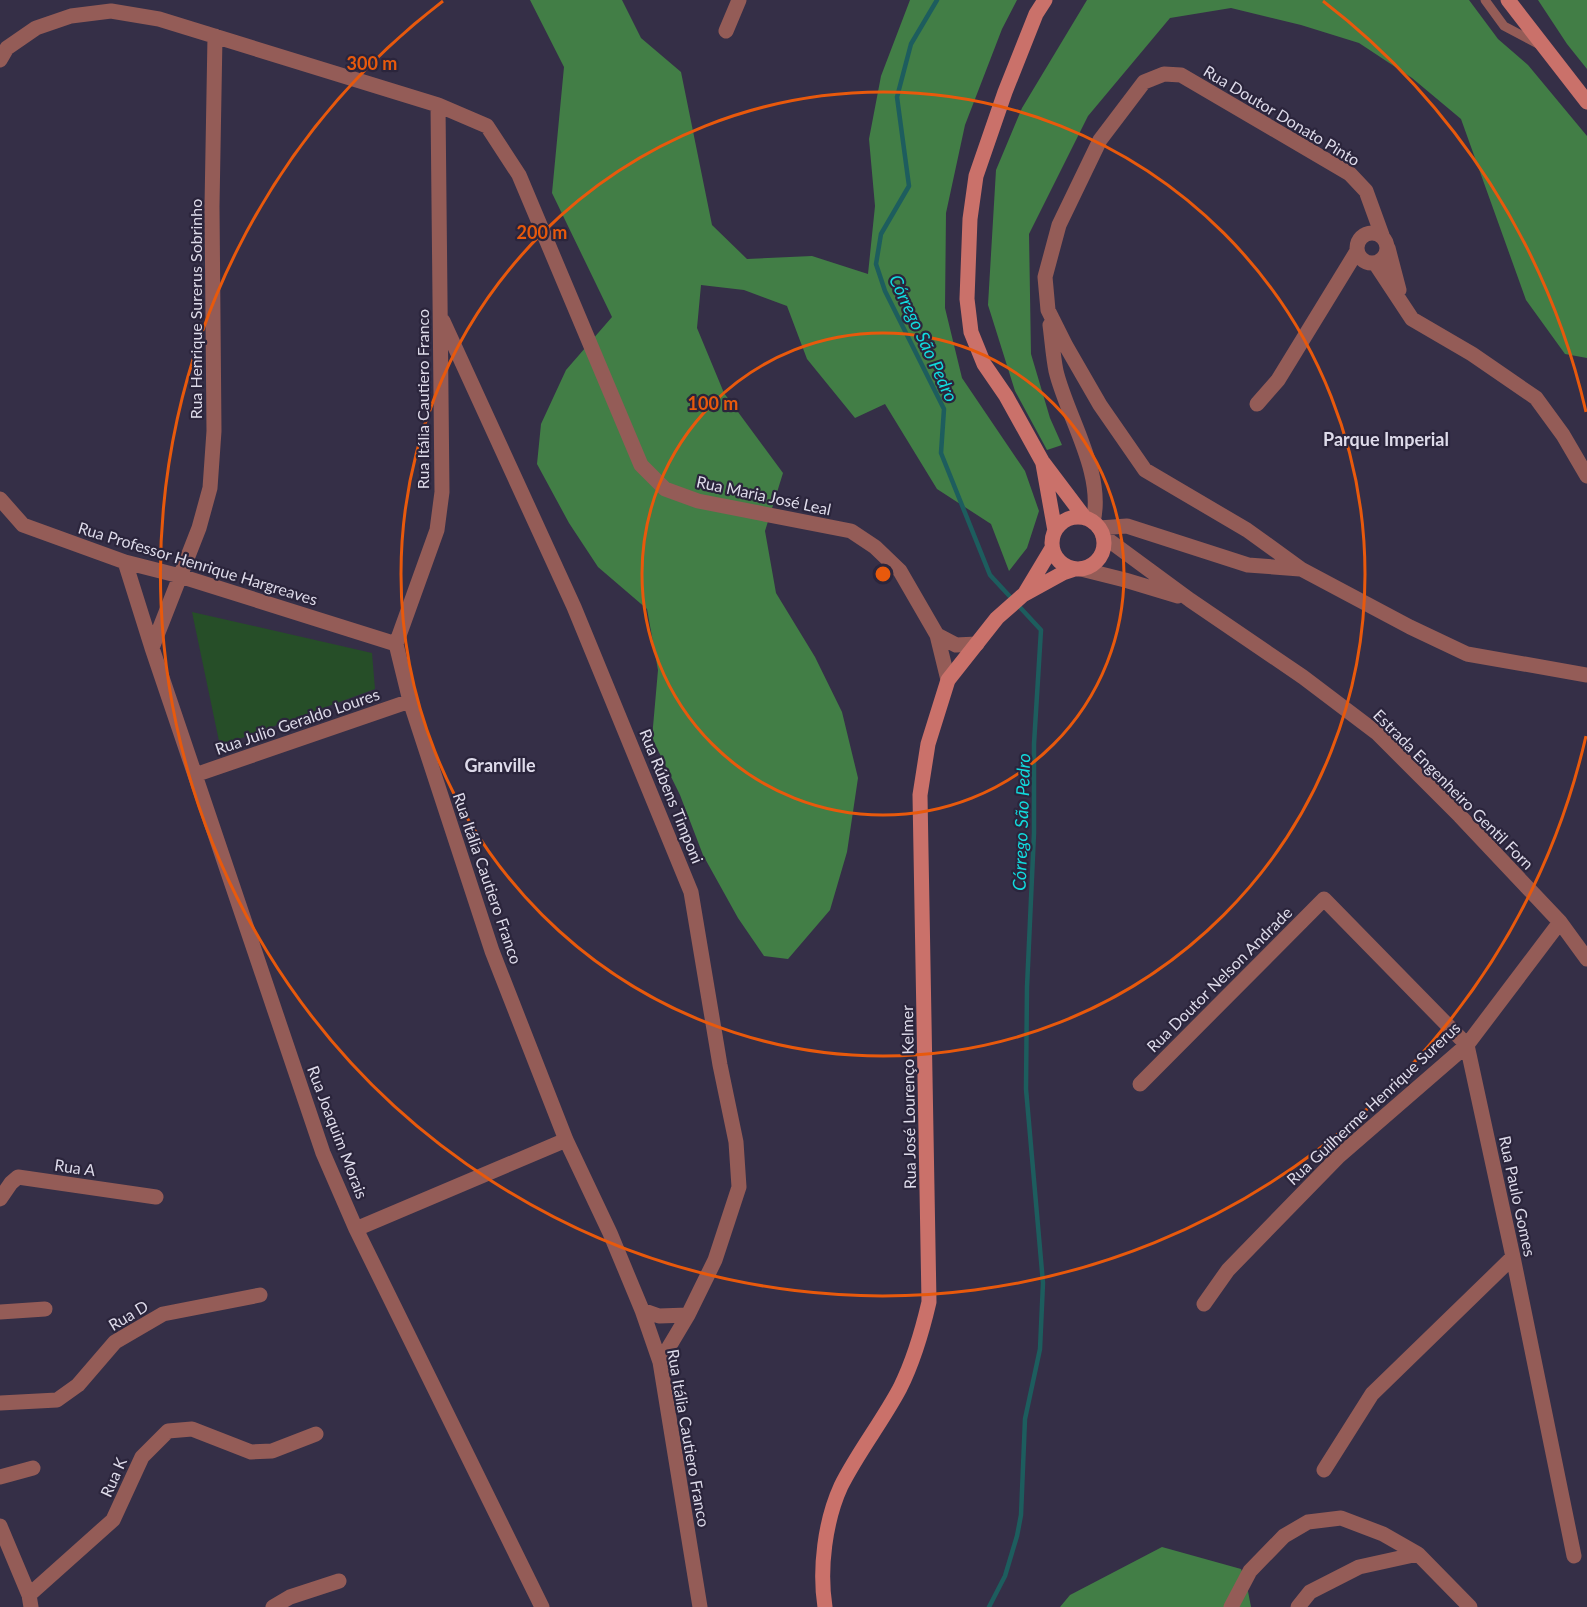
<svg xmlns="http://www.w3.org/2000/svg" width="1587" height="1607" font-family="Lato,sans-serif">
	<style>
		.green { fill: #264e28 }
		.forest { fill: #427e46 }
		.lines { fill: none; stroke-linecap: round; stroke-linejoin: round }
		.stream { stroke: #1d5d5e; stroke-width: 4.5 }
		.service { stroke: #945c57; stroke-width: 9 }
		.minor { stroke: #945c57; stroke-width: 15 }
		.secondary { stroke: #ca716a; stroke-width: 15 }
		.ring { fill: none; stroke: #e8590c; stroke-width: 3 }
		.labels { text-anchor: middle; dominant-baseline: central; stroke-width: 4.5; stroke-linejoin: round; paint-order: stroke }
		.street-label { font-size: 16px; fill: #dedbea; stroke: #2b253c }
		.water-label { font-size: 18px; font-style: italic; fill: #11dbde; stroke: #2b253c }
		.neighbourhood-label { font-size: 18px; font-weight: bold; fill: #dedbea; stroke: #2b253c }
		.centre { fill: #e8590c; stroke: #2b253c; stroke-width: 3 }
		.ring-label { font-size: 18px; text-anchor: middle; font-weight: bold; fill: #e8590c; stroke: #2b253c; stroke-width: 4.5; stroke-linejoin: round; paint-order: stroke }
	</style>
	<rect width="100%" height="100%" fill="#352f47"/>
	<path class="green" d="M192,612L372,653L375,689L220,746Z"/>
	<path class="forest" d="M530,0H622L641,38L681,72L712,225L747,259L812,256L868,274L875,206L869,139L881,76L910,0H1017L1002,29L965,125L946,213L945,308L962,378L1025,471L1039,511L1027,548L1009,571L991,524L937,489L885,404L855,418L807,359L787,306L744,290L701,285L697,328L724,393L783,473L765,531L776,593L815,657L842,712L858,778L847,852L830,910L788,959L764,956L738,918L703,855L680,795L652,738L658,670L647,609L598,567L569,523L537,464L541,424L566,370L612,317L552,193L564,67Z
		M1087,0H1469L1498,39L1528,65L1587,136V358L1565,354L1526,300L1461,119L1412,78L1359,43L1301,25L1231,8L1170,18L1088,116L1029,234L1031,354L1050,418L1062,445L1047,450L1015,391L988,305L996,170L1022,108Z
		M1538,0H1587V69L1567,44Z
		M1162,1547L1241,1569L1246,1581L1251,1607H1060L1070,1595Z"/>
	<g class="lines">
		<path class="stream" d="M937,0L911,44L897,97L909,186L881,234L876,264L885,291L944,409L941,453L990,575L1041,630L1034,744V833L1027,987L1026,1089L1043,1283L1040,1349L1025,1419L1021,1515L1017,1536L1005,1576L989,1607"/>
		<path class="service" d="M1485,0L1504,26L1538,44"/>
		<path class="minor" d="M726,31L739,0
			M0,60L7,48L36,28L71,16L111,11L159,19L438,105L487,126L519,175L641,465L665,489L698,501L851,531L875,547L900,571L937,635L948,680
			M438,105L442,492L437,530L396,644L410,701L492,951L566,1140L610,1233L642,1310L660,1362L700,1607
			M1357 248a15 15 0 1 1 30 0a15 15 0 1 1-30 0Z
			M1382,235L1366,191L1350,174L1181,75L1164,74L1144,82L1100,140L1059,225L1045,277L1048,310L1066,346L1100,405L1145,470L1247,530L1301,569L1410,627L1467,654L1587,675
			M1388,248L1399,290
			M1375,263L1412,319L1472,354L1536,398L1563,435L1587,476
			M443,321L574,607L691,892L720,1065L736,1142L739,1187L715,1260L688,1315L660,1362
			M1050,325C1052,340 1053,356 1056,371C1067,417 1105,473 1093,522
			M1257,404L1278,380L1357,251
			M0,499L23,525L125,562L180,576L396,644
			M1099,528L1127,526L1248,565L1300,569
			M1103,536L1190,600L1303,677L1377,733L1460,816L1560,922L1587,959
			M125,562L152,648L323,1153L356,1229L542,1607
			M1081,569L1125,580L1178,596
			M937,635L956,645L977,644
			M152,648L199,528L210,488L214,431L212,206L215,36
			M195,775L410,701
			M1140,1084L1324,899L1467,1045L1513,1257L1574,1556
			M0,1199L11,1183L18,1177L156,1197
			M356,1229L566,1140
			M1204,1304L1228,1270L1339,1156L1467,1045L1560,922
			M642,1310L659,1316L688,1315
			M0,1312L45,1309
			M0,1403L57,1400L78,1385L115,1342L163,1314L260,1295
			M1324,1470L1372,1394L1513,1257
			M0,1477L33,1468
			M0,1526L29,1595L31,1607
			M29,1595L113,1520L142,1457L168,1431L192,1429L251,1452L272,1451L316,1434
			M273,1607L290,1597L339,1581
			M1231,1607L1250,1571L1284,1536L1308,1522L1341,1518L1383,1534L1418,1554
			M1298,1607L1310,1592L1359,1567L1418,1554L1470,1607"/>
		<path class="secondary" d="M1045,0L1036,14L1005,92L976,176L970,219L967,299L971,332L984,364L1006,396L1042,461L1085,518
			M1508,0L1587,102
			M1043,464L1055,531
			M1052 543a26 26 0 1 1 52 0a26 26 0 1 1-52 0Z
			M1025,593L1052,548
			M825,1607C819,1569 825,1521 841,1486C858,1452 882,1422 900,1388C914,1360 922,1332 929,1302L920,795L928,744L948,680L997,618L1023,595L1063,573L1075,569"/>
	</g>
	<g class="ring">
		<circle cx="883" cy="574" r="241"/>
		<circle cx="883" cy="574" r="482"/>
		<path d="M1586 736A722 722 0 1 1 443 1M1323 1A722 722 0 0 1 1586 412"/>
	</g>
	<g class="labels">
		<g class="street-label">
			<text transform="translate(1282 115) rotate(31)">Rua Doutor Donato Pinto</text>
			<text transform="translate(195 309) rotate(-90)">Rua Henrique Surerus Sobrinho</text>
			<text transform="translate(422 399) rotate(-90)">Rua Itália Cautiero Franco</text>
			<text transform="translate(764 495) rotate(12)">Rua Maria José Leal</text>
			<text transform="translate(198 563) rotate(17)">Rua Professor Henrique Hargreaves</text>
			<text transform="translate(297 721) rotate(-19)">Rua Julio Geraldo Loures</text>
			<text transform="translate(1454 789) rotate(45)">Estrada Engenheiro Gentil Forn</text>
			<text transform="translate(672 796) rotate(68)">Rua Rúbens Timponi</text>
			<text transform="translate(488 878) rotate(71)">Rua Itália Cautiero Franco</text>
			<text transform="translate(1219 979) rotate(-45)">Rua Doutor Nelson Andrade</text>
			<text transform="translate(908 1097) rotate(-91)">Rua José Lourenço Kelmer</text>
			<text transform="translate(1373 1103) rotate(-43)">Rua Guilherme Henrique Surerus</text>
			<text transform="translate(338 1132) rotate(69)">Rua Joaquim Morais</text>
			<text transform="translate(75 1167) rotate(8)">Rua A</text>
			<text transform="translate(1518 1196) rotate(78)">Rua Paulo Gomes</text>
			<text transform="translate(128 1315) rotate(-31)">Rua D</text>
			<text transform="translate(689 1438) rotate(80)">Rua Itália Cautiero Franco</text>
			<text transform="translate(113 1477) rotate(-66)">Rua K</text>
		</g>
		<g class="water-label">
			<text transform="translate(924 338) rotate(65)">Córrego São Pedro</text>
			<text transform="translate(1021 822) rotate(-88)">Córrego São Pedro</text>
		</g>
		<g class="neighbourhood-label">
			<text x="1386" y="439">Parque Imperial</text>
			<text x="500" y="765">Granville</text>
		</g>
	</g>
	<circle cx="883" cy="574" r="9" class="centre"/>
	<g class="ring-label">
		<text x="372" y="70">300 m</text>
		<text x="542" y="239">200 m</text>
		<text x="713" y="410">100 m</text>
	</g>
</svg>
